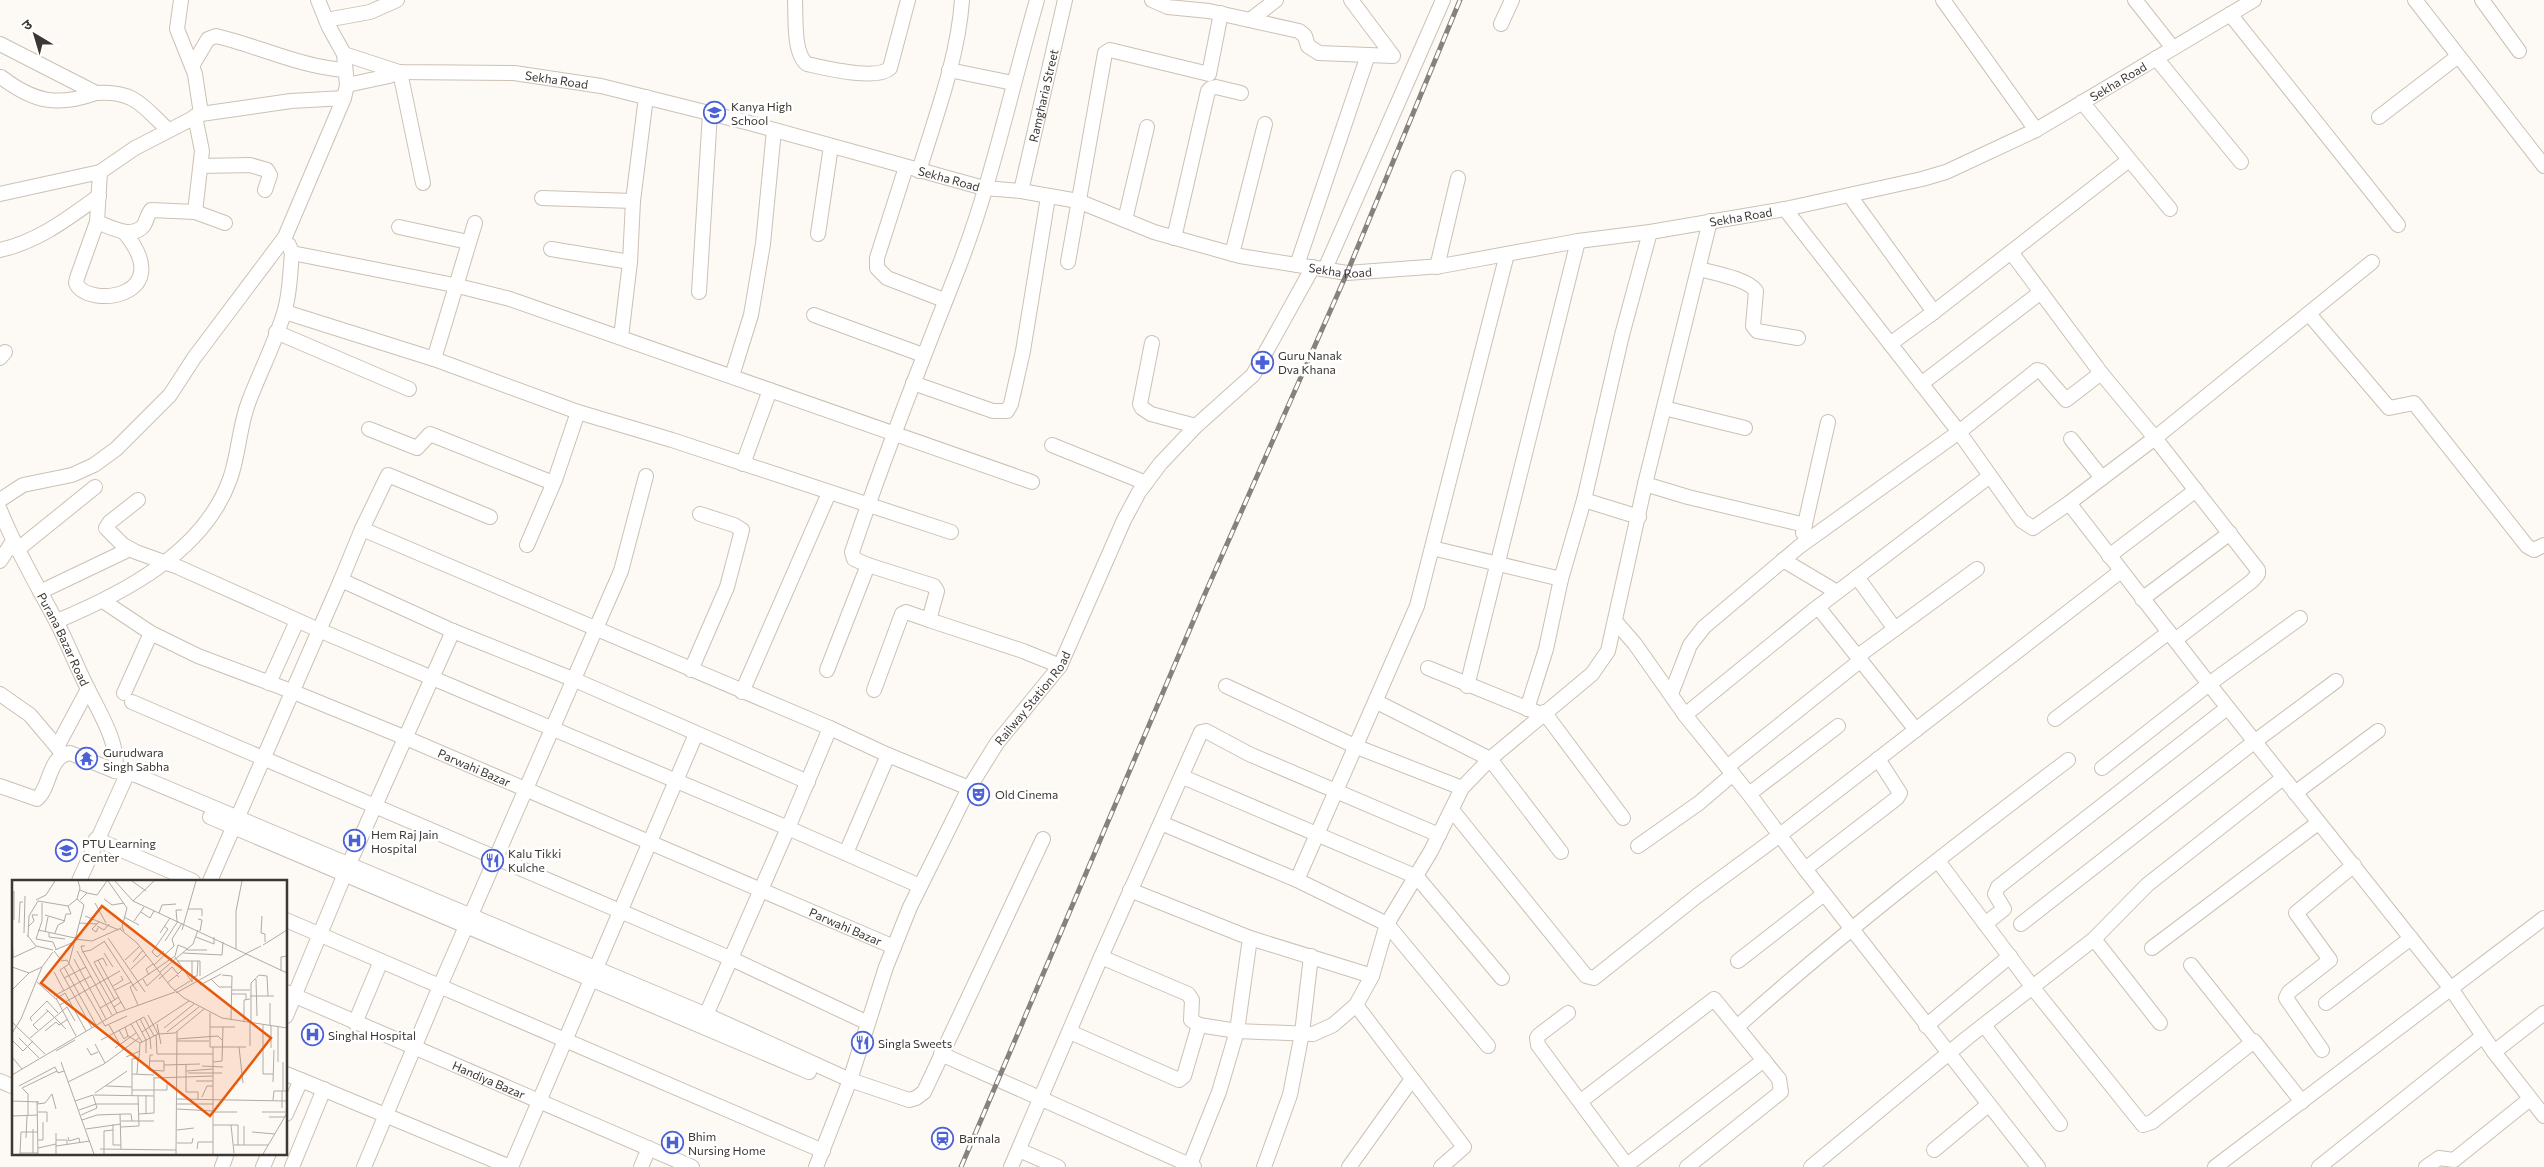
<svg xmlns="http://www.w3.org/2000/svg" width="2544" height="1167" font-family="Commissioner,'Noto Sans Devanagari',sans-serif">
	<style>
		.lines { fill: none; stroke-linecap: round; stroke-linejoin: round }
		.minor-casing { stroke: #ccc1b5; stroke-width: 16 }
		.minor { stroke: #fff; stroke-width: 14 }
		.rail-casing { stroke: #86817d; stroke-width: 5 }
		.rail { stroke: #fff; stroke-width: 3; stroke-dasharray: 9; stroke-linecap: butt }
		.labels { text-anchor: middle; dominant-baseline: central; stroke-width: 5; stroke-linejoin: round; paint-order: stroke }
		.street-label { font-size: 12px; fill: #3c3733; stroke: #fff }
		.poi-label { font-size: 12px; fill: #3c3733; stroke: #fff; text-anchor: start }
		.inset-road { fill: none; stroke: #b0aba7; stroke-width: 1 }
		.view { fill: #e8590c; fill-opacity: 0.15; stroke: #e8590c; stroke-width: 2.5 }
		.inset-edge { fill: none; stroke: #3c3733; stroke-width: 2.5 }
	</style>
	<rect width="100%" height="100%" fill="#fdf9f4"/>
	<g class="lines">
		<defs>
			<g id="minor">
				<path d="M181,0L177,29L195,74L201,114"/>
				<path id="s1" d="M318,0L329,27L344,54L399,72L514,73L601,86L753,124L984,188L1021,191L1078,201L1154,232L1240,256L1347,273L1441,266L1578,241L1650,232L1785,209L1922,179L1946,172L2036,130L2254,0"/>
				<path d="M795,0C796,17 793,54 807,64C825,68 876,81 890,68L908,0"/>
				<path d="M1037,0C1011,89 992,182 958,269C921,363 884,457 852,552L854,559L868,565L934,586L937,591L929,620L1023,651L1060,666"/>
				<path d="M1152,0L1168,7L1209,11L1299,31L1305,36L1308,46L1319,53L1393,56L1351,0"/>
				<path d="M1943,0L2036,130"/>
				<path d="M2135,0L2173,48"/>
				<path d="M2415,0L2544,166"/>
				<path d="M2482,0L2519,51"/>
				<path d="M2230,14L2398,225"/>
				<path d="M326,20L370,12L397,0"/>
				<path d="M1250,20L1276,0"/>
				<path d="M1501,24L1512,0"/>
				<path d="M0,44L96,93C134,90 143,106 168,130"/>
				<path d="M2156,58L2241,162"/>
				<path d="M192,66L208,39L216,36C259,46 300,67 345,70"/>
				<path d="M949,70L1013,83"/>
				<path d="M400,72L423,183"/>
				<path d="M1,77C34,102 57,107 96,93"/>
				<path d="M347,85L389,76L399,72"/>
				<path d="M2082,102L2170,209"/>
				<path d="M2379,117L2457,57"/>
				<path d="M201,166L250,165L267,170L270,175L265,190"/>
				<path d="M906,167L877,258V268L887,278L944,300"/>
				<path d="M919,171C936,115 958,58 962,0"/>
				<path d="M100,172L97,222L77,278L76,283C87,309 179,298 124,232"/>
				<path id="s2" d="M1021,191L1065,0"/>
				<path d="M0,194L100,172L135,148L201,114L291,101L344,98"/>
				<path d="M1850,196L1934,312"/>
				<path d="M542,198L633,201"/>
				<path d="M1785,209L1959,432L2022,521L2033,528L2069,503L2155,438L2372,262"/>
				<path d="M195,212L225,223"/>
				<path d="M1125,220L1147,127"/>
				<path d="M97,222C110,227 133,240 144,225C147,220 147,215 151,210L195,212L202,151L195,116"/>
				<path d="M399,227L468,242"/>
				<path d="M818,234L831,146"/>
				<path d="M1174,238L1208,91L1211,88L1216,87L1241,93"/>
				<path d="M551,249L630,262"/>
				<path d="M0,250C39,241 67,219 99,196"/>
				<path d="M2011,252L2101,373L2155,438L2258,570V574L2252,581L2175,640"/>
				<path d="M292,253L454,285L510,299L1032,482"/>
				<path d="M1232,254L1265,124"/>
				<path d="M1068,262L1105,53L1110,50L1209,74L1221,13"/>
				<path d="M1297,265L1368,55"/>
				<path d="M1437,267L1458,178"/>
				<path d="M1325,269L1443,0"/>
				<path d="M1699,269C1714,273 1748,279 1756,291L1753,326L1757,331L1798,338"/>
				<path d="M699,292L710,113"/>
				<path d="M285,312L434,359L578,412L672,440L951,532"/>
				<path d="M2309,314L2389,408L2414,403L2527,546L2534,550L2544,545"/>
				<path d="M814,315L923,355"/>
				<path d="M276,332L409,389"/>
				<path d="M621,337L630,262L633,201L646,97"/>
				<path d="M1152,343L1140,404L1142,408L1151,414L1196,426"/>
				<path d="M1890,344L1934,312L2129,160"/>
				<path d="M0,358L5,352"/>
				<path d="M434,359L475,223"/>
				<path d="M732,376L751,315L763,244L774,130"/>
				<path d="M913,383L993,411H1007L1011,404L1023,351L1048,197"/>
				<path d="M1921,384L2041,292"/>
				<path d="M1664,408L1745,428"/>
				<path d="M369,429L417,448L430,434L553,483"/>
				<path d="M2071,439L2102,478"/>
				<path d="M1052,445L1146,483"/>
				<path d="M743,464L770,390"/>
				<path d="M1645,484L1688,497L1805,525"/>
				<path d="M0,500L23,485L72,475L94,465L116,449L170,395L194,358L285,237L344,98L347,85L344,54"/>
				<path d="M138,500L110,522L106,528L123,545L136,552L178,567L321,631L788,828L830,728"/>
				<path d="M1584,500L1639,517"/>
				<path d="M2069,503L2209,684L2452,990L2494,1052L2544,1116"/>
				<path id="s3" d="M0,510C15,548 36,583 55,619C67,641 76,666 88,689C99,712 120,744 115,771"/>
				<path d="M490,517L388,475L362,529L341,580L453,631L575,680L808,782"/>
				<path d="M362,529L830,728L888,755"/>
				<path d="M1803,533L1828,422"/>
				<path d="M527,545L555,480L578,412"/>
				<path d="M1432,548L1561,579"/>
				<path d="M17,550L95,487"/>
				<path d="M2109,556L2196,490"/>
				<path d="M1783,560L1837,592"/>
				<path d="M0,561L13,541"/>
				<path d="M1857,577L1895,629"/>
				<path d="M40,592L130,549"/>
				<path d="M2142,599L2230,533"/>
				<path id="s4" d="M103,601L151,633L198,656L291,691L406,738L894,947"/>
				<path d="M1818,607L1916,730"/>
				<path d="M57,621C124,593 204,552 230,479C239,454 239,426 249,401C260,372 275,343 284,313C290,295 290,273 292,253L289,245"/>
				<path d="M1615,621L1635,644L1685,715L1749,794L1805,869L2038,1167"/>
				<path d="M1858,656L1977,569"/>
				<path d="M1428,668L1536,712"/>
				<path d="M691,670L727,587L742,530L734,525L700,514"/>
				<path d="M827,670L868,565"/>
				<path d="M269,683L297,621"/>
				<path d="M1226,686L1357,747L1462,788"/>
				<path d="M1467,686L1578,241"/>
				<path d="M874,690L902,614L906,612L929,620"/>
				<path d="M742,692L829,493"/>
				<path d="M124,693L151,633"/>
				<path d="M0,694L30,715L63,754"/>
				<path d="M1671,694L1690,645L1704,627L1800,546L1959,432L2037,370L2041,371L2066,400L2101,373"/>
				<path d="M132,702L732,959L868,1023"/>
				<path d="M1377,702L1490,759L1561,852"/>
				<path d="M1527,709L1546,649L1561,579L1584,500L1622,335L1650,232"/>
				<path d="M1544,712L1623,818"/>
				<path d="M1685,715L1815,609L1990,476"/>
				<path d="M2055,719L2169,632"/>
				<path d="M57,747L88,689"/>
				<path d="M1727,767L1861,660"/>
				<path d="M2102,768L2209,684L2300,618"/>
				<path d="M1183,777L1417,877L1502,978"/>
				<path d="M0,786L37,799C51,787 48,756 70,753L115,771L136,775L707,1015L850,1080L909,1100L916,1098L924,1092L1043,839"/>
				<path d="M2295,793L2378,731"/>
				<path d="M1749,794L1838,726"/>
				<path d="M1452,810L1586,976L1594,978L1697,896L1780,835L2121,571"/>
				<path d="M210,817L809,1072"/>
				<path d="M1161,823L1297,880L1387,924L1488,1046"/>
				<path d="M96,839L193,881"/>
				<path d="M1638,846L1699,803L1733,774"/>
				<path d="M846,853L888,755L969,788"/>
				<path d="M1938,861L2037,993L2143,1125L2152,1122L2254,1041L2302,1102"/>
				<path d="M1805,869L1897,798L1900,793L1878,759"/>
				<path d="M1297,880L1417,606L1507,254"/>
				<path d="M79,881L125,779"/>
				<path d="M210,881L341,580"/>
				<path d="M1130,890L1250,938L1372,976"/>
				<path d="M286,920L823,1151"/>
				<path d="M1985,924L2004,909L1995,894L1998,887L2227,708"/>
				<path d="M2021,924L2254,742L2336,681"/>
				<path d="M2094,939L2160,1023"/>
				<path d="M2152,948L2318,823"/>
				<path d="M1101,957L1188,994L1192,1000L1191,1020L1199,1025L1237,1031L1313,1034L1333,1025L1356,1005L1372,976L1387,924L1431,851L1462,788L1490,759L1592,674L1608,651L1645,484L1710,221"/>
				<path d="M1738,961L1824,894"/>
				<path d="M2191,965L2252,1042"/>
				<path id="s5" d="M286,992L692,1167"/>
				<path d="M2326,1003L2411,938"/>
				<path d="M1356,1005L1464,1147L1441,1167"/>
				<path d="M1568,1013L1539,1035L1537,1038L1538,1045L1628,1167"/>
				<path d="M286,1016L349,864L453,631"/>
				<path d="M703,1022L788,828L920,886"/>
				<path d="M355,1023L381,961"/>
				<path d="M1984,1025L2060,1124"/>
				<path d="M1738,1026C1843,932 1956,845 2068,760"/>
				<path d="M1926,1026L2010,956"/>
				<path d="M1070,1032L1179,1080L1184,1076L1199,1025"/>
				<path d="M2322,1050L2286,998L2289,992L2330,960L2296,913L2354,865"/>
				<path d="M2494,1052L2544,1013"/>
				<path d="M941,1054L1194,1167"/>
				<path d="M286,1074L301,1080"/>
				<path d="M0,1081L14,1087"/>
				<path d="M1581,1101L1714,999L1779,1079L1781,1092L1687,1167"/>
				<path d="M286,1114L301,1080L510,1167"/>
				<path d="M1019,1150L1058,1167"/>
				<path d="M1934,1150L1988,1105"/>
				<path d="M1627,1165L1764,1060"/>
				<path d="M222,1167L227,1153"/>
				<path d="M263,1167L269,1153"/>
				<path d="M292,1167L324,1089"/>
				<path d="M364,1167L440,986L621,571L646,476"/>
				<path d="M511,1167L696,734"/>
				<path d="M641,1167L649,1148"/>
				<path id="s6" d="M816,1167L850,1080L886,967L910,907L969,788L997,743L1060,666L1124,520L1139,492L1160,464L1196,426L1253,375L1313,267"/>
				<path d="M1011,1167L1101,957L1201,732L1206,731L1249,754L1439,835"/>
				<path d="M1189,1167L1219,1092L1237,1031L1250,938"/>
				<path d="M1264,1167L1290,1095L1302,1033L1311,956"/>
				<path d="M1349,1167L1412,1079"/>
				<path d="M1811,1167L1967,1038L2094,939L2147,885L2283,778"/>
				<path d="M2215,1167L2544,918"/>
				<path d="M2319,1167L2483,1036"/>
				<path d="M2426,1167L2439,1158L2454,1160L2530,1099"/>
			</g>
		</defs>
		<use href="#minor" class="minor-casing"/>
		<use href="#minor" class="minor"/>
		<defs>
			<path id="rail" d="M961,1167L1204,596L1347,273L1460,0"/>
		</defs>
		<use href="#rail" class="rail-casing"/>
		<use href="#rail" class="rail"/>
	</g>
	<defs>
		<symbol id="school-ring" viewBox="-11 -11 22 22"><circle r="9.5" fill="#fff" stroke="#4b62d6" stroke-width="1.5"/><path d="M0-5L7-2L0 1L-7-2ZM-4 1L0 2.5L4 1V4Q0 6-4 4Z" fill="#4b62d6"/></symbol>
		<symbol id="pharmacy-ring" viewBox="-11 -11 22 22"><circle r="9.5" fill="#fff" stroke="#4b62d6" stroke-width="1.5"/><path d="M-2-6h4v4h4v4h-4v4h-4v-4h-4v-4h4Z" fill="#4b62d6"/></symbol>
		<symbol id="temple-ring" viewBox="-11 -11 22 22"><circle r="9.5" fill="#fff" stroke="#4b62d6" stroke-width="1.5"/><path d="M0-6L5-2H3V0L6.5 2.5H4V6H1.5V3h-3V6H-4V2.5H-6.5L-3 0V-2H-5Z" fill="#4b62d6"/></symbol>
		<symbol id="theatre-ring" viewBox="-11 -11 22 22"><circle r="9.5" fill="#fff" stroke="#4b62d6" stroke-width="1.5"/><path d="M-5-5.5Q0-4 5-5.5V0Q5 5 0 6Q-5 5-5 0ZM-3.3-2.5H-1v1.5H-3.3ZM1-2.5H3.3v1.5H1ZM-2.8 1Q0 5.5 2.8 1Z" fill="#4b62d6"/></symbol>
		<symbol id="hospital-ring" viewBox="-11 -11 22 22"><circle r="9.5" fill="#fff" stroke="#4b62d6" stroke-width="1.5"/><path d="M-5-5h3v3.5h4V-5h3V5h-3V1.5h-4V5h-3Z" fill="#4b62d6"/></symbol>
		<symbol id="restaurant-ring" viewBox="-11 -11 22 22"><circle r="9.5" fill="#fff" stroke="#4b62d6" stroke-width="1.5"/><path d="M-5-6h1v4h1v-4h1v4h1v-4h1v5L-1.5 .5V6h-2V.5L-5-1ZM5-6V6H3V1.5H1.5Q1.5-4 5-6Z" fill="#4b62d6"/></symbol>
		<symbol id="station-ring" viewBox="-11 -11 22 22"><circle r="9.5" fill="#fff" stroke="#4b62d6" stroke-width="1.5"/><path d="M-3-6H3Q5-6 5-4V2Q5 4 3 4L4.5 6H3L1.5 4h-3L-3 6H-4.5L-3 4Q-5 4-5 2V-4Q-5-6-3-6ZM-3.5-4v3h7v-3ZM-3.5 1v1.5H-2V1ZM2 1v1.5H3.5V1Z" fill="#4b62d6"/></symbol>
	</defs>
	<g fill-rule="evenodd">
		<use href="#school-ring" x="702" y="100" width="25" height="25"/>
		<use href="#pharmacy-ring" x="1250" y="350" width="25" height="25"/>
		<use href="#temple-ring" x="74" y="746" width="25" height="25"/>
		<use href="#theatre-ring" x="966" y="782" width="25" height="25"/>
		<use href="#hospital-ring" x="342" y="828" width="25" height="25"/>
		<use href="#school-ring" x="54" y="838" width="25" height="25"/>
		<use href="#restaurant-ring" x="480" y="848" width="25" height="25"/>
		<use href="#hospital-ring" x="300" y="1022" width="25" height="25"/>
		<use href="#restaurant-ring" x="850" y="1030" width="25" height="25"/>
		<use href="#station-ring" x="930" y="1126" width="25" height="25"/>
		<use href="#hospital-ring" x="660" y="1130" width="25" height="25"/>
	</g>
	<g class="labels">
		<g class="street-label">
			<text stroke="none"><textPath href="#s1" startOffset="276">Sekha Road</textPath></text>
			<text stroke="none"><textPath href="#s1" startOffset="1895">Sekha Road</textPath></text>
			<text stroke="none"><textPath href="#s2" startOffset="98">Ramgharia Street</textPath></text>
			<text stroke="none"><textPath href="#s1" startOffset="681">Sekha Road</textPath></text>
			<text stroke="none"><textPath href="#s1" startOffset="1490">Sekha Road</textPath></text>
			<text stroke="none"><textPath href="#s1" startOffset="1085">Sekha Road</textPath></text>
			<text stroke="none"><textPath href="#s3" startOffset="144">Purana Bazar Road</textPath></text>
			<text stroke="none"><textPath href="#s6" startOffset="520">Railway Station Road</textPath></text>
			<text stroke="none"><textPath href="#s4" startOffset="408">Parwahi Bazar</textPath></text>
			<text stroke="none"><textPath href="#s4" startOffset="812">Parwahi Bazar</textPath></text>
			<text stroke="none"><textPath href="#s5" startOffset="221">Handiya Bazar</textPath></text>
		</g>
		<g class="poi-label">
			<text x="731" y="106">Kanya High<tspan x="731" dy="14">School</tspan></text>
			<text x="1278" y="355">Guru Nanak<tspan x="1278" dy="14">Dva Khana</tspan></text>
			<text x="103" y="752">Gurudwara<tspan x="103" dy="14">Singh Sabha</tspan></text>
			<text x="995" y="794">Old Cinema</text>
			<text x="371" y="834">Hem Raj Jain<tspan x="371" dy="14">Hospital</tspan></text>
			<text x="82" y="843">PTU Learning<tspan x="82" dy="14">Center</tspan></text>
			<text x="508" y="853">Kalu Tikki<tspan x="508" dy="14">Kulche</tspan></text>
			<text x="328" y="1035">Singhal Hospital</text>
			<text x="878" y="1043">Singla Sweets</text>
			<text x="688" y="1136">Bhim<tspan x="688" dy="14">Nursing Home</tspan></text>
			<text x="959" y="1138">Barnala</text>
		</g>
	</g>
	<g transform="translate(12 880)">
		<rect width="275" height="275" fill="#fdf9f4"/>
		<path class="inset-road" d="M96,1L115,28L110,47L112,51M103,1L121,21L275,93M120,1L134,11M75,13L85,15L95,1M65,19L68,8L66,1M92,19L100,25L112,23M24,20L34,15L43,1M68,20L75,13L68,10M121,21L142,1M30,23V41L24,59L41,62L44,69M83,23L94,43M176,29H190V36M129,32L138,38L142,31M147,33L150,25L164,24M33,35L53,41M73,36L107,50M250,36L249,53L253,54V62M112,37L127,45M186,39L190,40L188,51M2,40V11M122,41L132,27M165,41L164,30H170M7,43L8,22H11M67,43L85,44M17,46L22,41L20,35H26M85,46L92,50L97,44M152,46L156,49L140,72L145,77L152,71M86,48L84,52L80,49L87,42M108,49L125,63L159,107L172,118L210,138L275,148M26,50L63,58M170,50L184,1M33,52L36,37M12,53L13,16M37,53V57L53,59M43,53L46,45L52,42L54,34H59L56,26M148,53L158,38M15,55L24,66L41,70M0,57L1,77M16,57L17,36L26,21L56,26L65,19M184,57L202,64V57M96,58L133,112M63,59L80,61L109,48M92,61L125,111M153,61L166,41M251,65L275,50M73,66H69L70,70L99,122L107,117M224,69V31L230,1M43,70L62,62M175,70H195M42,71L50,81L55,80L93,146L115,136M65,71L100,135M70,72L79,70L93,61M92,73L101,87M171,73L210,75L211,62M233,74L249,66M163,77L180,102V81M0,78L24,67M62,79L94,139M86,80L109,122M113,80L128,66M165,81H188V96M121,82L131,70M57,83L72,25L65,19M57,84L48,90L80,148M142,85L162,66L160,59L170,43M95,86L91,78L82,82L103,120M0,87L17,93M52,87L84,145M119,89L134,75M269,91V77L275,76M42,92L52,111M148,92L181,64L186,50M137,95L134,89L141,84M210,95L220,96L219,140M180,97L185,96L186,81M52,98L74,87M131,99L135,106L149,93M147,99L160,87L166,94L170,90M199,99L207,107H220M244,99L245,136M25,102L45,120L64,156M155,103L165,95L167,97M188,105L209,94M101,106L111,100L109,96M0,110L17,93L30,87M103,110L119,102M220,110H238M162,111L178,101M164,113L234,74M220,114H234V119M42,116L79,96M238,116H262M44,119L53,113L74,151M48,125L108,91M126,125L118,107L163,76L166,65L176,69M102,127L109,122L113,129M88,128L99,122L105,133M34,129L54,149M198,133V167H234M136,135L146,154M128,139L138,158L139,169M20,141L18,138L35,121L46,133M124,141L134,160V173M0,142L33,174M232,142V120L238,119M238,143V166M239,143V103L247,95L255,96L256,116M119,144L130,162M145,144L149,164M97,145L111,170M251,145V194H261M258,146V123M113,147L116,156L128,163L146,154L163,153L192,129M198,147H223M266,147V182M152,148L182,124M26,150L21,145L36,131M107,150L112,159L116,156M33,151L44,142L47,145L56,139M130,152L177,121M155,152L187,127M0,153L9,139L30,87L41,72M144,155L145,174H201M7,158L27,178M18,158L55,127L63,141M165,159L206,156L210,160M0,160L11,171L21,161M89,160L132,137L142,156M165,161H197M83,164L93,183M227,167L231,203M75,168L79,175L86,172M103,168L124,153M259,168V146M44,171L63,160M0,177L10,189M114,177L128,171M138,181H152V191L137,190L138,175H141M49,182L82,274M201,182L210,181L211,147M174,184V212H186V219M152,185L188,184M190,186L211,187M174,191L201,189M176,193H210M120,194L142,195M125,194L126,179M0,195L105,133L163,112M142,198L201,196M184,201H201M56,202L92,184L127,158M261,202L262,170M7,206L43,187L46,193L52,191M94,206L120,207M10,208L45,191M10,208L16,214V235M120,210H155V204M271,211V182M83,213L115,191M82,215L142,216M134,215V234M120,216V179L127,178L128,163M190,217L195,206H201M165,219L275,221M261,220L262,211H275M0,221L27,222M25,221L26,274M63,221L81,215M25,224L33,223L40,214L44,229M165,224H201M270,228V211M165,229L201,231M67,230L84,224H127M26,232H35V242M201,232H225M250,232H275M108,234L109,269M127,234L142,233V197M69,235L85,228L81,215M0,236L26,235M257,237H273M70,240L85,235L113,234H119L120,241M109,241H142M101,244V265H109M201,245H226V265M219,245L222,273M109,247L127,246L126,216M21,249V273M74,249L109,244M165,250L182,248M240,252L263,254M44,253V274M56,257L57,261L67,258L68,263M14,258L15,236M26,260H31V242M44,260H55V265M165,263H180L181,258M222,265H256M232,265V246M44,266L78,261M26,268L44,264M88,269L164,270M185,269L186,262H201M8,273H26M8,274L9,252H26M92,274V251L101,250M164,274L165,151M201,274V167M251,274L275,233"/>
		<path class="view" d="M90,26L259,158L198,236L29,103Z"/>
		<rect width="275" height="275" class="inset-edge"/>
	</g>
	<g transform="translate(35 35) rotate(322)" stroke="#ffffff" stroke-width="4" paint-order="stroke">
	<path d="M0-4L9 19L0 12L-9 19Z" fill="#3c3733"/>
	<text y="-8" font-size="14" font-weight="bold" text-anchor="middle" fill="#3c3733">उ</text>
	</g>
</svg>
